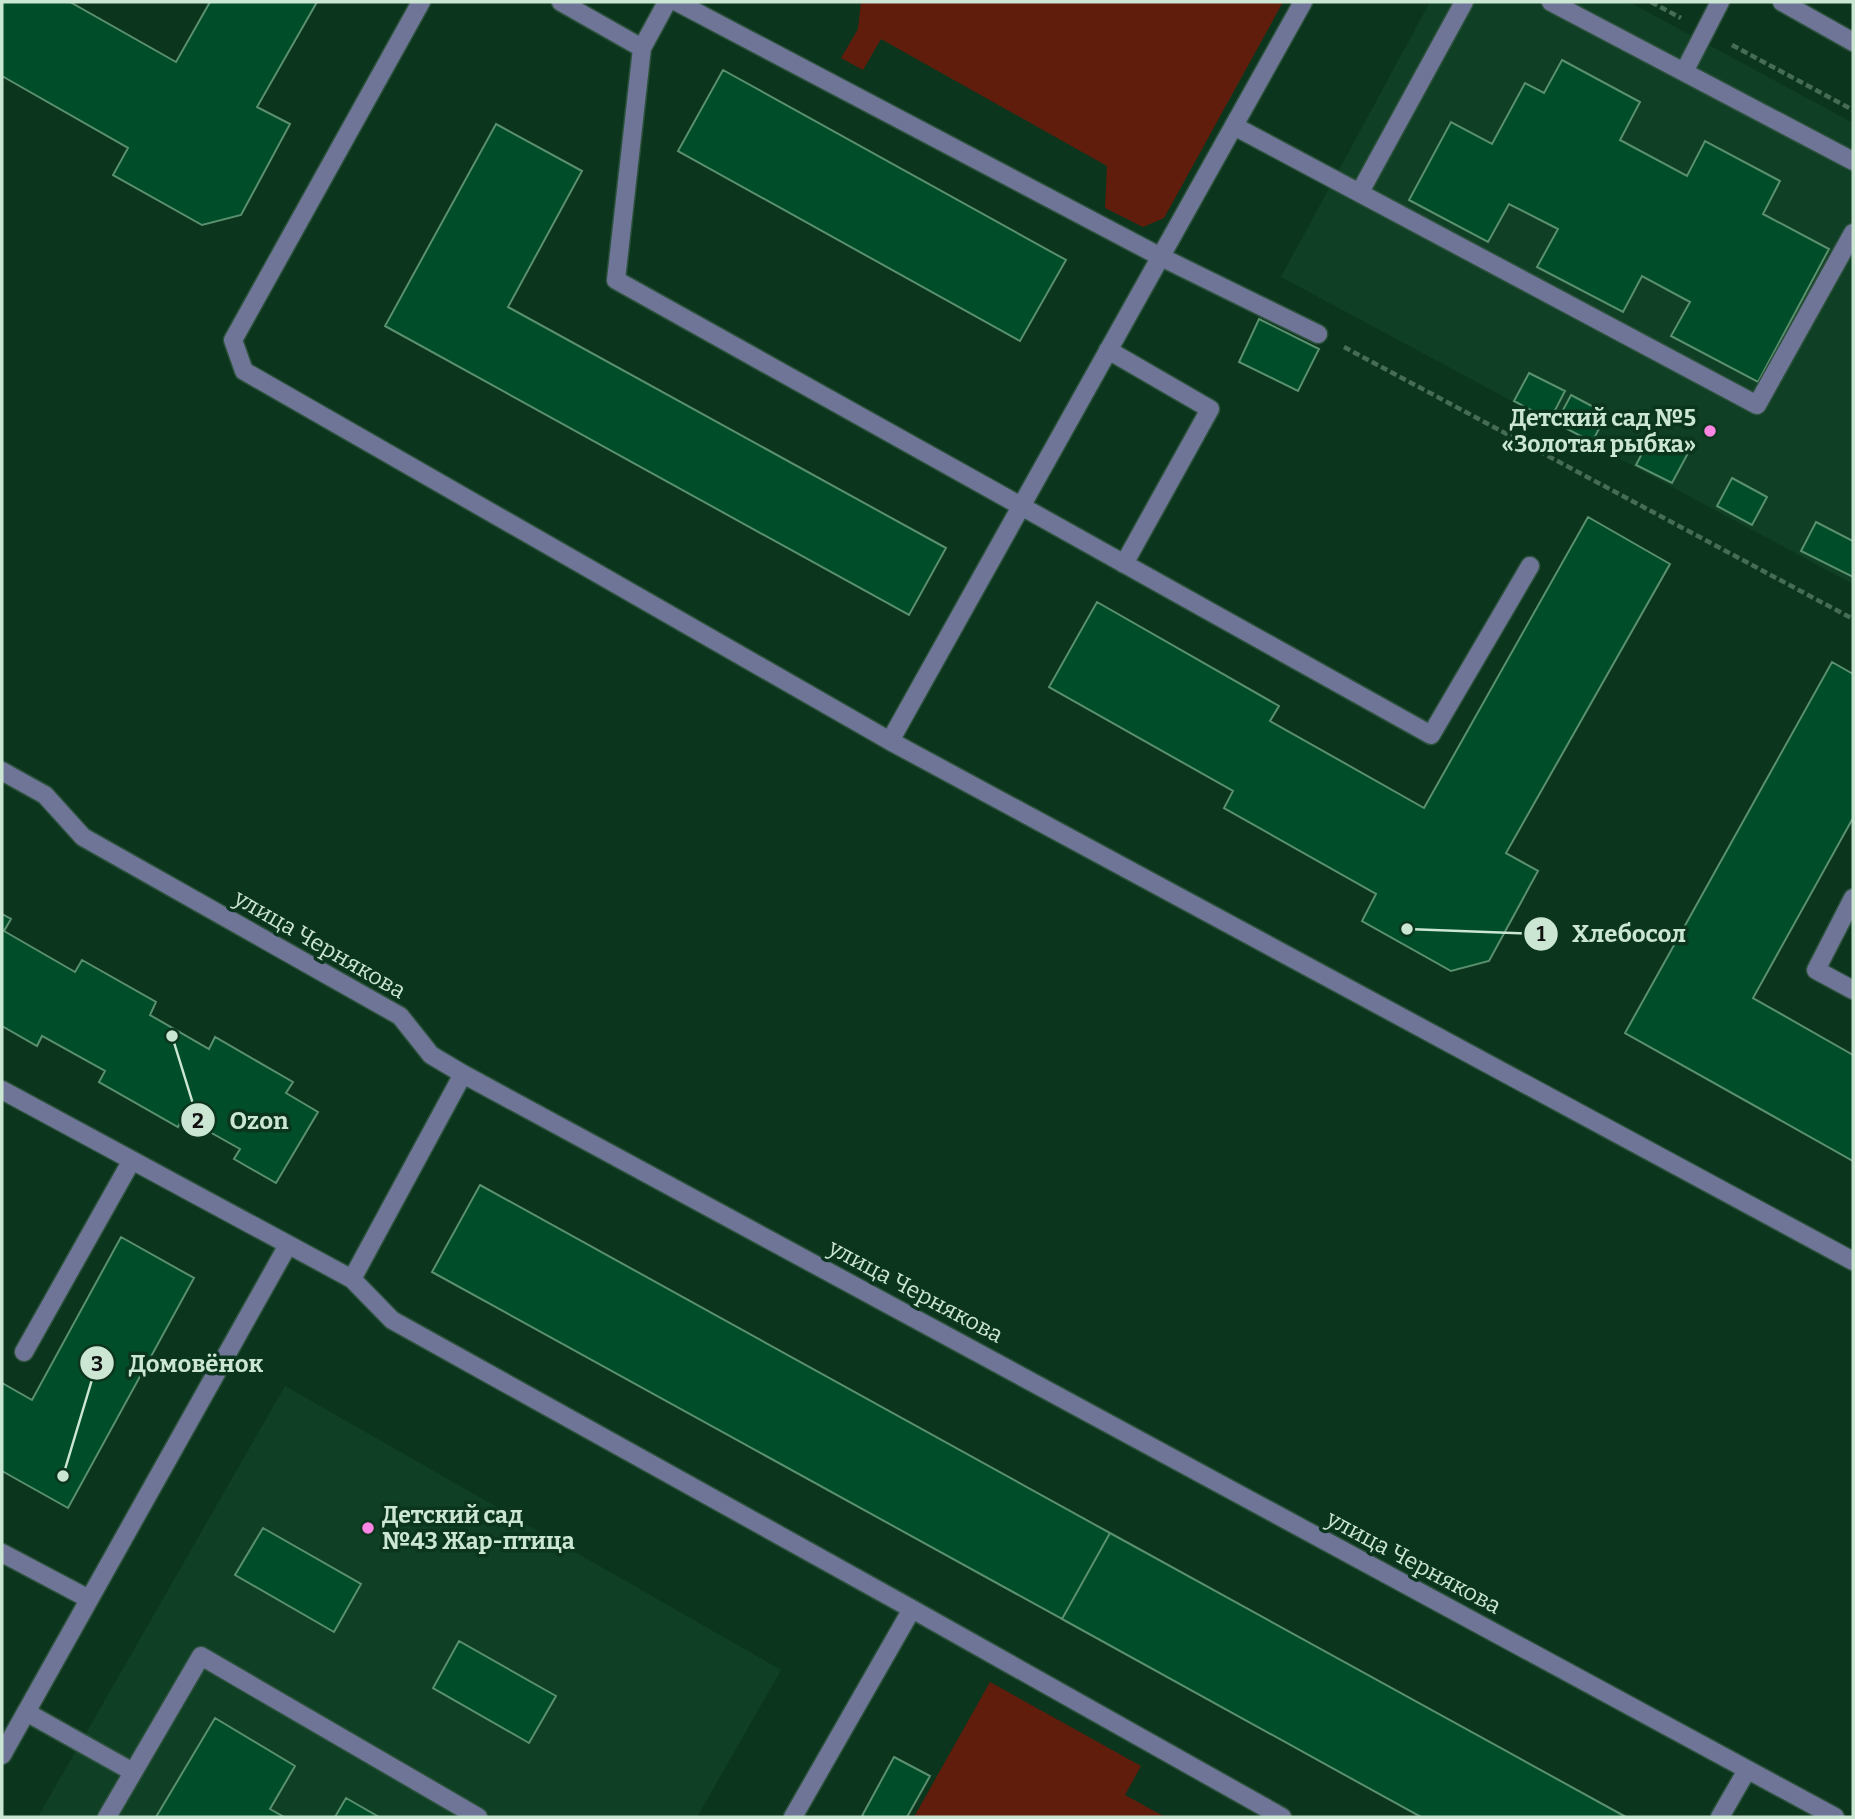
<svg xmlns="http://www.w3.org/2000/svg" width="1855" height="1819" font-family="Bitter,serif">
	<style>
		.built { fill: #0f4025 }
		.green { fill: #611d0c }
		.building { fill: #004e29; stroke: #5b906e; stroke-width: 2 }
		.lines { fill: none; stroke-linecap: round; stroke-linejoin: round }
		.minor-casing { stroke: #2b513b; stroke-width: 21 }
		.path { stroke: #476c56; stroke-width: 4.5; stroke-dasharray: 7 3.5; stroke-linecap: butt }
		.minor { stroke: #6e7596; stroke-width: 18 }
		.poi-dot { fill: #fc86e4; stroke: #0c351e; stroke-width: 2.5 }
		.labels { text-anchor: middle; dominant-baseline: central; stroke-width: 7; stroke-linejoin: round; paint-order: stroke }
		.poi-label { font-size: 23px; font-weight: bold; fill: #cbe6d3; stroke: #0c351e; text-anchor: end }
		.street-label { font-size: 23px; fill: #cbe6d3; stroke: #0c351e }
		.leader { fill: none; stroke: #cbe6d3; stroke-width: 2.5 }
		.callout-dot { fill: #cbe6d3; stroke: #0c351e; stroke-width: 2.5 }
		.mark-label { font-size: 21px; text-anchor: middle; font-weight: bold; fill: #111 }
		.callout-label { font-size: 24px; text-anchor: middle; font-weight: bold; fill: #cbe6d3; stroke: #0c351e; stroke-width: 7; stroke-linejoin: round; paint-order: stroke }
	</style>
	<rect width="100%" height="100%" fill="#0c351e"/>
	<path class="built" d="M1430,2H1629L1853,123V584L1281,277Z
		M285,1386L781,1670L697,1817H38Z"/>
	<path class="green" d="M861,2H1283L1164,218L1143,227L1105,208L1107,166L881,39L863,70L841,58L858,29Z
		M990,1682L1141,1766L1125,1795L1165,1817H914Z"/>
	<path class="building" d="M2,2H70L176,62L210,2H317L257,107L290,124L241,215L202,225L113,175L128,148L2,76Z
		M1562,60L1640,102L1620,140L1687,176L1705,141L1780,181L1763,214L1829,249L1758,382L1671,336L1690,302L1642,276L1623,312L1537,267L1558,229L1509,204L1488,242L1409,200L1451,122L1492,144L1525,83L1544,93Z
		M723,70L1066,260L1020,341L678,151Z
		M496,124L582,171L508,307L946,548L909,615L385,326Z
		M1259,319L1319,349L1298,391L1239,362Z
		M1529,373L1565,391L1550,420L1514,401Z
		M1571,395L1607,414L1592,442L1556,423Z
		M1651,436L1687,455L1672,483L1636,465Z
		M1732,478L1767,497L1752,525L1717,506Z
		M1588,517L1670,564L1506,853L1538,871L1489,961L1451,971L1362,921L1376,894L1224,808L1233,791L1049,687L1097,602L1279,706L1270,721L1424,808Z
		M1816,522L1853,541V577L1801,551Z
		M1832,662L1853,674V818L1753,998L1853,1055V1161L1625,1033Z
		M2,914L11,919L4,931L75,972L82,960L156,1002L150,1015L209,1049L215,1037L293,1082L286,1093L318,1112L276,1183L234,1159L240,1149L183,1117L178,1127L99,1082L105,1071L42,1036L37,1046L2,1026Z
		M480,1185L1110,1533L1062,1619L432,1272Z
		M121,1237L194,1278L68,1508L2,1471V1383L32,1400Z
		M263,1528L361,1584L334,1632L235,1575Z
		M1110,1533L1626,1817H1421L1062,1619Z
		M459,1641L556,1696L529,1743L433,1688Z
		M215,1718L295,1766L270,1809L284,1817H156Z
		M894,1757L930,1776L907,1817H865L862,1816Z
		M346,1798L379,1817H335Z"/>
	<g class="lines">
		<defs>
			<path id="minor" d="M421,2L233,340L244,371L890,741L1853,1261
				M561,2L642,48
				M667,2L642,48L616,280L1431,735L1530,566
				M677,2L1161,257L1318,334
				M1551,2L1853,161
				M1782,2L1853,42
				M1684,72L1720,2
				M1234,126L1757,405L1853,233
				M1360,192L1464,2
				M1108,350L1210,409L1124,564
				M890,741L1303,2
				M2,771L45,795L83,837L400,1016L431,1055L463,1074L1835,1817
				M1853,898L1816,970L1853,990
				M2,1090L352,1279L392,1320L912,1609L1282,1817
				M352,1279L463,1074
				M24,1352L132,1160
				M2,1553L89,1599
				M26,1712L133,1772
				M2,1755L288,1245
				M107,1817L201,1656L478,1817
				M793,1817L912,1609
				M1720,1817L1747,1770"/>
		</defs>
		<use href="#minor" class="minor-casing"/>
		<path class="path" d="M1651,2L1681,18
			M1732,45L1853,110
			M1344,347L1853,619"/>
		<use href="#minor" class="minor"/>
	</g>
	<g class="poi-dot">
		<circle cx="1710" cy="431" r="7"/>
		<circle cx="368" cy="1528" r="7"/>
	</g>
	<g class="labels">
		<g class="poi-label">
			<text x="1696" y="418">Детский сад №5<tspan x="1696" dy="26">«Золотая рыбка»</tspan></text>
			<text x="382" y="1515" text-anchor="start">Детский сад<tspan x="382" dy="26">№43 Жар-птица</tspan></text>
		</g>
		<g class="street-label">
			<text transform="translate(320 944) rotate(30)">улица Чернякова</text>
			<text transform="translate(916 1291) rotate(28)">улица Чернякова</text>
			<text transform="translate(1414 1562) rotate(28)">улица Чернякова</text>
		</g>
	</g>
	<path class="leader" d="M1407 929L1541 934M172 1036L198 1120M63 1476L97 1363"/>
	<g class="callout-dot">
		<circle cx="1407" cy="929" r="7"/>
		<circle cx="172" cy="1036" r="7"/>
		<circle cx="63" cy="1476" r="7"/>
		<circle cx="1541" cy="934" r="18"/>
		<circle cx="198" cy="1120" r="18"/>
		<circle cx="97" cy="1363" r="18"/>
	</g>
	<g class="mark-label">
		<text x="1541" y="941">1</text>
		<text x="198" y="1128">2</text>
		<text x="97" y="1371">3</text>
	</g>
	<g class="callout-label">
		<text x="1629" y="942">Хлебосол</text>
		<text x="259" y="1129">Ozon</text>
		<text x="196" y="1372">Домовёнок</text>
	</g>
	<rect width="1855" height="1819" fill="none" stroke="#cbe6d3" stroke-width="7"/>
</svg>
